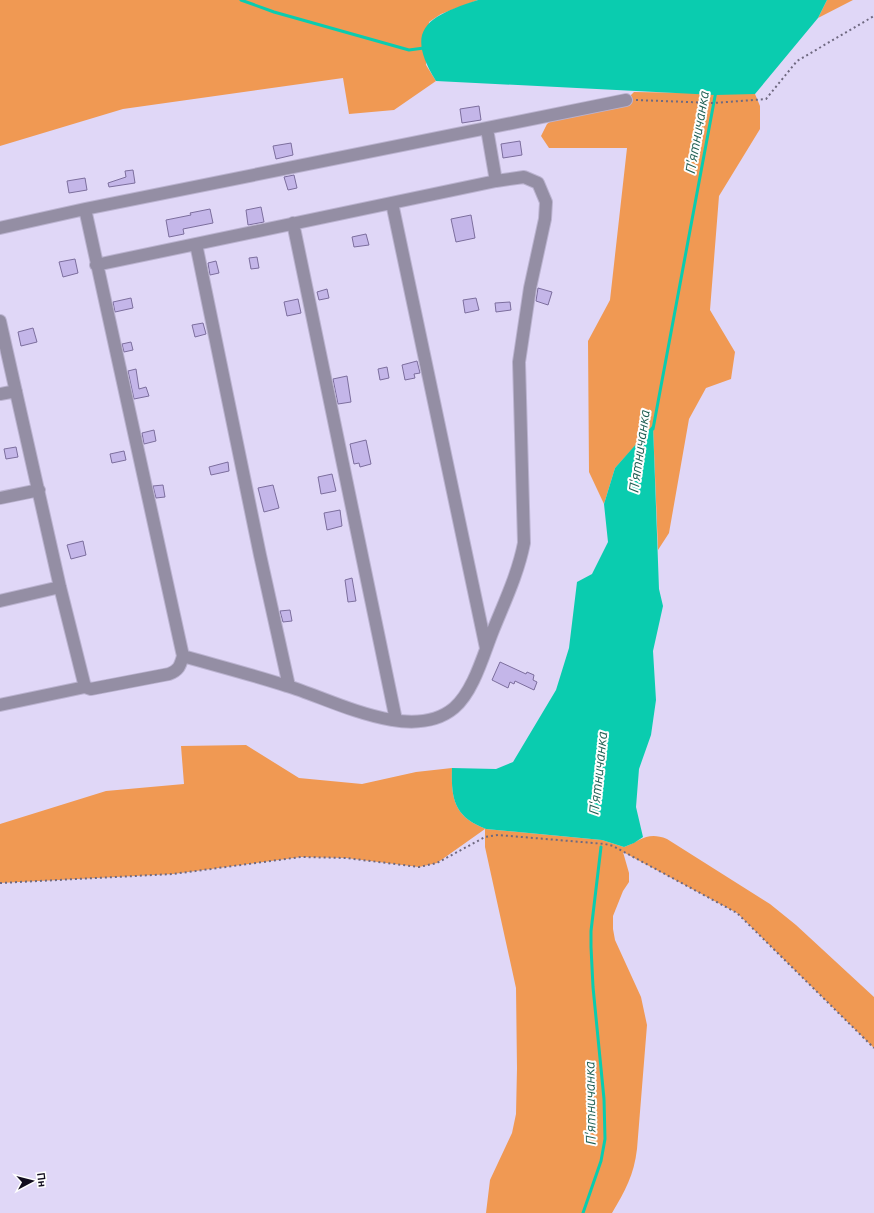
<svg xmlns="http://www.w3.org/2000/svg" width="874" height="1213" font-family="Ubuntu,sans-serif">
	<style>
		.green { fill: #f09953 }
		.water { fill: #0accaf }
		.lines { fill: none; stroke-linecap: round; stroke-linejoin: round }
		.stream { stroke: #0accaf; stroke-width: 3 }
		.building { fill: #c4b6e9; stroke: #7c6e9d }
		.minor-casing { stroke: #bbb3d0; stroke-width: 14 }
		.path { stroke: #6f6980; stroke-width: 2; stroke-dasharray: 2 3; stroke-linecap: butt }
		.minor { stroke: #948ea4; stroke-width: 12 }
		.labels { text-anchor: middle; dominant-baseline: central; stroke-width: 4; stroke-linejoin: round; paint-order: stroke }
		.water-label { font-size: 14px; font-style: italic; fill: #205f53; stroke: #fefefe }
	</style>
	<rect width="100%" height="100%" fill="#e0d7f7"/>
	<path class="green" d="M0,0H478L441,14L429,22L426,65L436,81L394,110L349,114L343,78L123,109L0,146Z
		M827,0H853L818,18Z
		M634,92L755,94L760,106V129L719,196L710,310L735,352L731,379L706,388L689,419L669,533L658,550L653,426L615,468L604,504L589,472L588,341L610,300L627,148H549L541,136L547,124L555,118L626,100Z
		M246,745L299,778L362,784L416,772L452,768C451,799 454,817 486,829L602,840L624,847C641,841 647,831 667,839L770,904L796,925L874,997V1048L737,913L623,852L629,873V882L623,891L613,916V929L615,940L641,997L647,1025L637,1149C634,1175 625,1191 612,1213H486L490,1180L512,1133L516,1114L517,1068L516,988L485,847V829L437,863L419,867L346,858L301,857L173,874L0,883V824L106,791L184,784L181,746Z"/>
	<path class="water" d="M478,0H827L818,18L755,94L715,95L436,81C403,28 429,16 478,0Z
		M653,425L659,589L663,606L653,651L656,700L651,735L639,769L636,807L643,837L634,843L624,847L602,840L486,829C454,817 451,799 452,768L496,769L513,762L556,690L569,648L577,582L592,574L608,542L604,504L615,468Z"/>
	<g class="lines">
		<path class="stream" d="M241,0L274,12L409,50L424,48
			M653,429L716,91
			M583,1213L601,1161L605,1139L604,1099L593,987L591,947V931L601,847"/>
	</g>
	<path class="building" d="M479,106L481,120L462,123L460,109Z
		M520,141L522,155L503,158L501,144Z
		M291,143L293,155L276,159L273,146Z
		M133,170L135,183L109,187L108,183L126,177L125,171Z
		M294,175L297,188L288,190L284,177Z
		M85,178L87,190L69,193L67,181Z
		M261,207L264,222L248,225L246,210Z
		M210,209L213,223L183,229L184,234L169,237L166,220L191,215L190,213Z
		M471,215L475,238L456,242L451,219Z
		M366,234L369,245L354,247L352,237Z
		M257,257L259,268L251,269L249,258Z
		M75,259L78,273L63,277L59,262Z
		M216,261L219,273L210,275L208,263Z
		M538,288L552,292L548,305L536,301Z
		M327,289L329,298L319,300L317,292Z
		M131,298L133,308L115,312L113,302Z
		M476,298L479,310L465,313L463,300Z
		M298,299L301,313L287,316L284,302Z
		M510,302L511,310L496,312L495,303Z
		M203,323L206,334L195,337L192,325Z
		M33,328L37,342L21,346L18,332Z
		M131,342L133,350L124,352L122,344Z
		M417,361L420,373L414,374L415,378L405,380L402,365Z
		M387,367L389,378L380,380L378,369Z
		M136,369L139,389L146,387L149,396L134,399L128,371Z
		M347,376L351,402L338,404L333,379Z
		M154,430L156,441L144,444L142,433Z
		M366,440L371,464L360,467L359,463L354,464L350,444Z
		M16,447L18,457L6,459L4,449Z
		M124,451L126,460L112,463L110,454Z
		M228,462L229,471L211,475L209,467Z
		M332,474L336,491L321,494L318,477Z
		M163,485L165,497L156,498L153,486Z
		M273,485L279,508L264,512L258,488Z
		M340,510L342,526L327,530L324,513Z
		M83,541L86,555L71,559L67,545Z
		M352,578L356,601L348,602L345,580Z
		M290,610L292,621L283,622L280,611Z
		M500,662L526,674L527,672L534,675L533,680L537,682L534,690L515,681L514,684L510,682L508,688L492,680Z"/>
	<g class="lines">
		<defs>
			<path id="minor" d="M487,129L496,181
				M392,203L486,648
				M85,209L183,656
				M293,223L396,720
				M0,228L85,209L626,100
				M196,244L260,555L289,686
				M0,321L60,587L85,687L91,689L169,674C179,670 180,666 183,656C218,666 253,675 287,686C332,699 411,744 454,708C473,692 483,656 492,633C504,603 518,574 524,543L519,362L530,288L545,219L546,202L538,183L524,177L496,181L96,265
				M0,394L16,391
				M0,498L39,490
				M0,601L60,587
				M0,705L85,687"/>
		</defs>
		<use href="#minor" class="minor-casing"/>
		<path class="path" d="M636,100L714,103L766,99L797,61L874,16
			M0,883L173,874L301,857L346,858L419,867L437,863L485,837L498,835L605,844L613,846L737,913L874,1048"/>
		<use href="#minor" class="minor"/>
	</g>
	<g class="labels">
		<g class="water-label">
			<text transform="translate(697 132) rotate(-80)">П'ятничанка</text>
			<text transform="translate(639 451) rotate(-82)">П'ятничанка</text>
			<text transform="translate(598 773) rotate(-84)">П'ятничанка</text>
			<text transform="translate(590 1103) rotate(-91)">П'ятничанка</text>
		</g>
	</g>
	<g transform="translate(32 1181) rotate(83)" stroke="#fefefe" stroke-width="3" paint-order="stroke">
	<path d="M0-3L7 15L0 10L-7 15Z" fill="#120d1e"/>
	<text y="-6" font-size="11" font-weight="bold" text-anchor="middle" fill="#120d1e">Пн</text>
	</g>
</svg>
